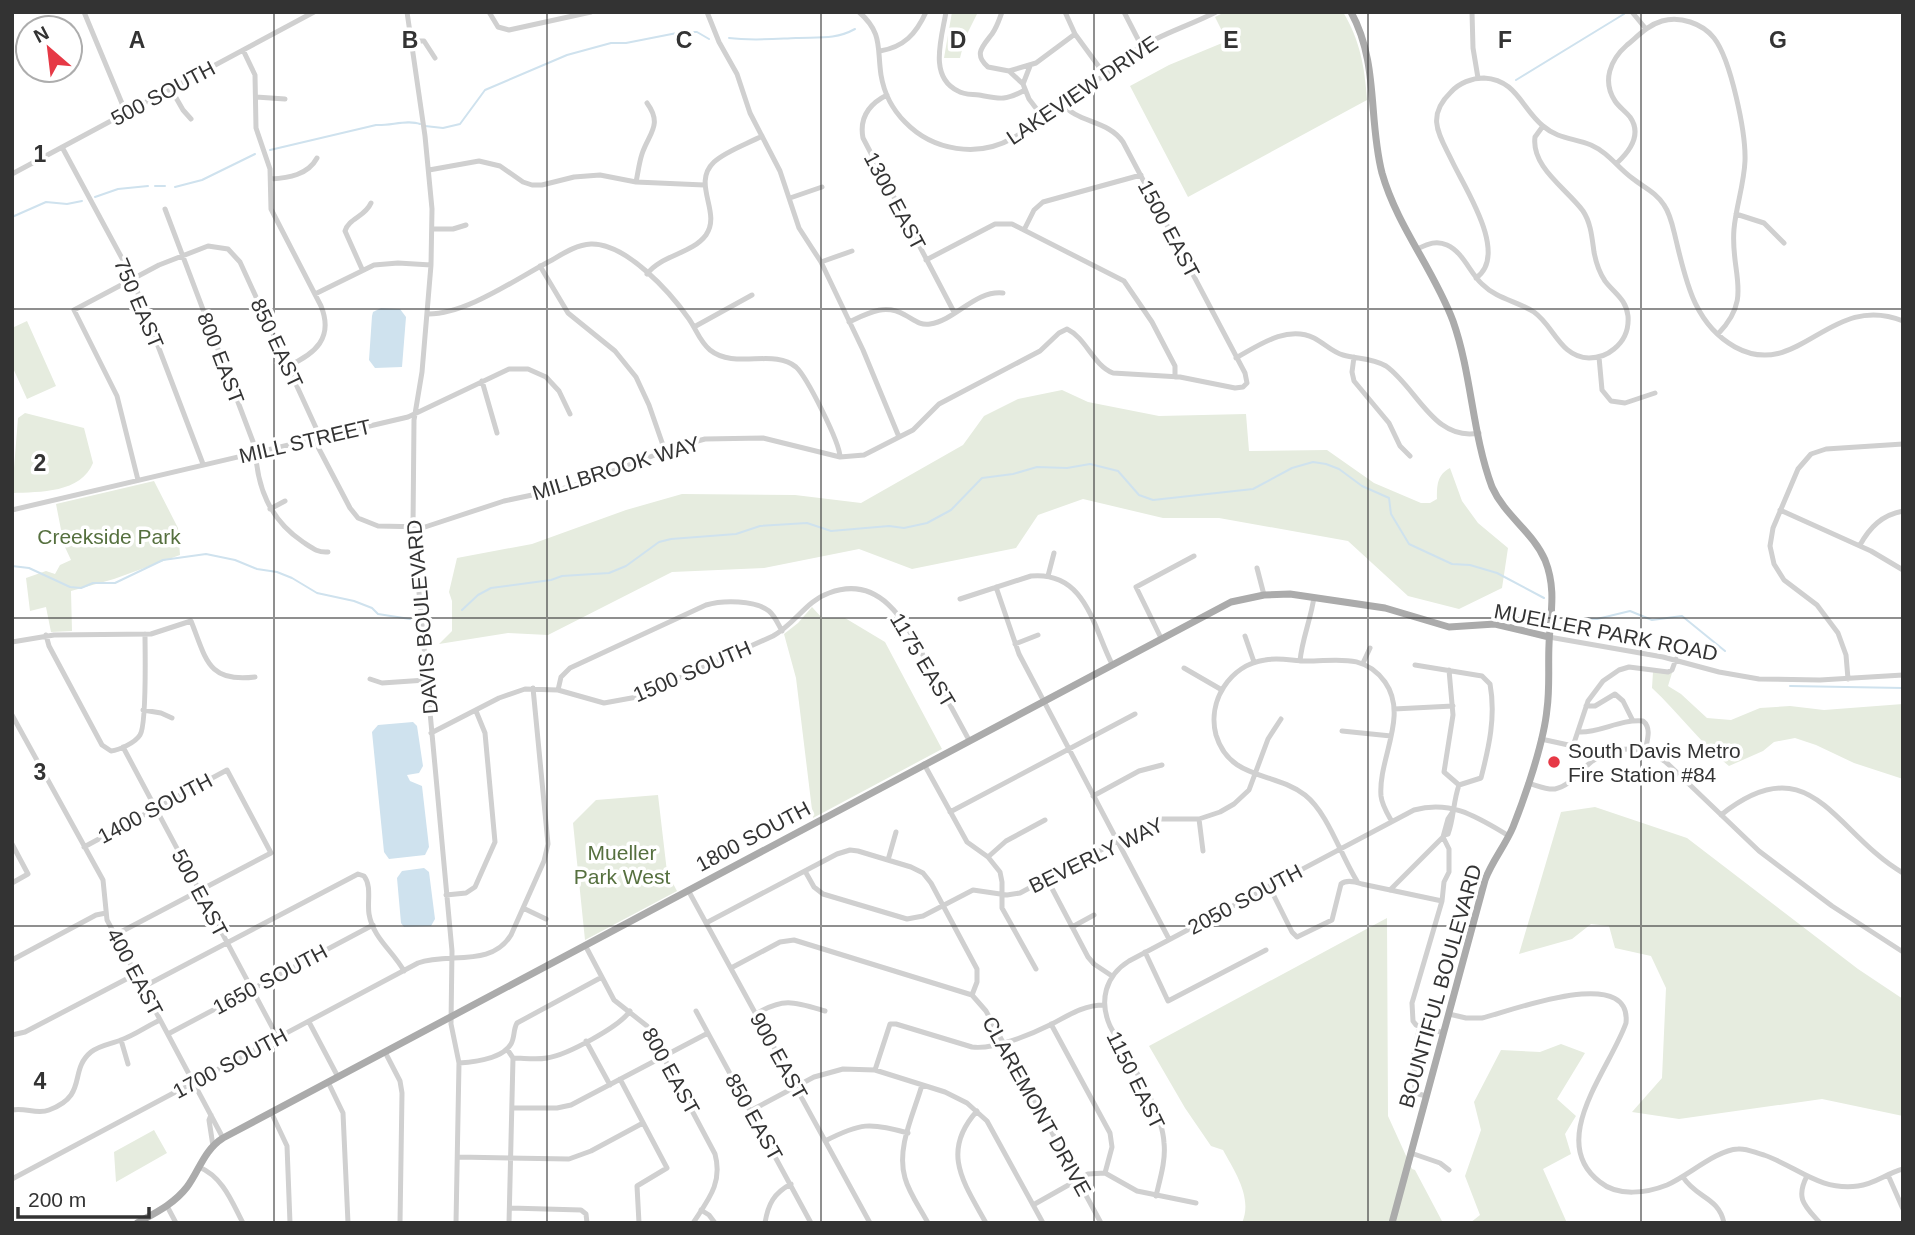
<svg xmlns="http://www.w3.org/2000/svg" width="1915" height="1235" font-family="Helvetica,sans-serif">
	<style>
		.green { fill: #e6ecdf }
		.water { fill: #cfe2ee }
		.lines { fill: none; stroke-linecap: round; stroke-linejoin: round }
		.stream { stroke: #cfe2ee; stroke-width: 2 }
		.minor { stroke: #d0d0d0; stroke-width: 5 }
		.major { stroke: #ababab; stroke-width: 7 }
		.grid { fill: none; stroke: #333; stroke-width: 2; stroke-opacity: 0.55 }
		.poi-dot { fill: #e63946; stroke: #fff; stroke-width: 2.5 }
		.labels { text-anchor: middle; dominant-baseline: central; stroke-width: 7; stroke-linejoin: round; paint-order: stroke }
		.street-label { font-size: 21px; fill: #333; stroke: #fff }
		.park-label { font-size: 21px; fill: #56703f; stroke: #fff }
		.poi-label { font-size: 21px; fill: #333; stroke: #fff; text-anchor: start }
		.grid-label { font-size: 23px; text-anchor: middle; font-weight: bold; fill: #333; stroke: #fff; stroke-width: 7; stroke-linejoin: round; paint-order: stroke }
	</style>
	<rect width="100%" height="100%" fill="#fff"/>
	<path class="green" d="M952,12H978L965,38L960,58H944Z
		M1225,12H1343C1360,40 1365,68 1367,100L1188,197L1130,86L1169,65L1227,41L1215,17Z
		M27,321L56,386L27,399L12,366V328Z
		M1062,390L1088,402L1159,416L1246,414L1249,451L1327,450L1374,483L1421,503H1430L1437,499C1437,485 1437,475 1450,468L1462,501L1478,523L1508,548L1502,588L1459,609L1408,596L1348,541L1219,518H1163L1083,499L1038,515L1016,548L912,569L859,549L764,568L672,572L548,635L508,633L439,644L452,631V601L449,592L457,558L532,544L626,510L682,494L795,495L861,503L963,445L984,416L1018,399Z
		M25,413L84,428L93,463C81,493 40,492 12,493L18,418Z
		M154,481L178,528L180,555L114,579L71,591L72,631L51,632L46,607L30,611L26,578L46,571L55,574L60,565L71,560L64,545L56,504Z
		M812,607L822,618H845L885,642L942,749L813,818L796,678L784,634L798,623Z
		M1653,672L1672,673L1668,686L1681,694L1707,718L1731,720L1760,708L1790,706L1824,710L1903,704V779L1854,763L1816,745L1795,738L1774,742L1763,751L1729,766C1700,743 1679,713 1652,688Z
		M658,795L667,872L677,891L585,940L573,823L596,800Z
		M1595,807L1687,838L1858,969L1903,999V1116L1822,1099L1679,1119L1632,1112L1662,1078L1666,988L1651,956L1615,948L1609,926L1591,924L1572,939L1519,954L1561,812Z
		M1387,918L1388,1116L1412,1169L1415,1170L1443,1223H1242C1253,1198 1235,1172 1223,1150L1211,1146L1185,1108L1149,1046Z
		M1561,1044L1585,1053L1557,1099L1576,1116L1565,1134L1571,1154L1543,1169L1567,1223H1470L1480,1215L1465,1176L1481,1130L1474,1102L1501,1050L1540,1052Z
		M154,1130L167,1153L116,1182L114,1152Z"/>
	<path class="water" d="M381,308L400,309L406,317L402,367L375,368L369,360L372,316L373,312Z
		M413,722L417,726L423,766L419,773L407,775L410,781L422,786L429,847L425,855L389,859L384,852L372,732L378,725Z
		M424,868L429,872L435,919L431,926L404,927L401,923L397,878L402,871Z"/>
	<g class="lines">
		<path class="stream" d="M880,13V12
			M729,38C752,41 773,39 796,38C818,37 835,40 855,29
			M1516,80L1624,14
			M425,126L443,128L460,124L485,90L567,55L611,43H626L682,32H697L709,39
			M270,150L376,125C390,126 408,119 420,124
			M155,186H165
			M175,187L202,180L255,154
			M95,197L118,189L148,186
			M12,217L46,202L67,204L82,201
			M12,566L29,568L70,587L81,588L93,583H115L163,560L206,554L235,560L257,569L277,572L292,578L317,593L354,601L372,608L378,614L410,619
			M462,610L478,595L491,588L551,580L562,576L609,573L626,566L659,542L671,539L736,534L760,526L807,523L831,531L889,526L904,528L927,523L951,510L982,478L1013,474L1037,467L1067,468L1090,464L1118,471L1139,495L1153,500L1253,489L1292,468L1313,462L1326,464L1339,469L1362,486L1389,498L1391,514L1409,544L1452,564L1470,565L1497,573L1544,598
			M1571,618L1597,619L1630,611L1652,620L1682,616L1725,651
			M1790,686L1903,688"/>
		<path class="minor" d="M84,12L126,113
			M407,12L425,136L432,209L431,265L422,372L414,420L413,527L452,951L451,1024L459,1063L456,1223
			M489,12L498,27L509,30L591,12
			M707,12L719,42L737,74L750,113L780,171L799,228L821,262L863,350L899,437
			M859,12C883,33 877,48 881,75C884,93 892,109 905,122C933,151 978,158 1013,138C1029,129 1041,116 1056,106C1071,94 1089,86 1105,75C1116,68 1124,58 1134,51C1160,34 1189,26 1216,12
			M946,12C942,37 928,77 958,91C964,95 972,94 979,95C1000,99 1005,101 1025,90
			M1002,12C999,20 997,27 992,34C983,46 973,54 988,67L1009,71L1023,84
			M1065,12L1075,34L1105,75
			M1124,12L1142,47
			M1472,12L1473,48L1478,78
			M1632,12L1646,29
			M411,41H424L435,58
			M243,50L255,75L256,128L270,169L271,209L321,306C334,338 315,354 288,366
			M880,51C904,47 916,34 926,12
			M1030,66L1023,84L1029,99L1042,116
			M1009,71L1036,63L1075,34
			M171,89L183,110L191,119
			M887,95C869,104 859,117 863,138L954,312
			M256,97L285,99
			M62,147L131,275L203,464
			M1617,163C1630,151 1642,134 1630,117C1625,111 1619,107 1615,101C1602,81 1610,60 1627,45C1638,36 1648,25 1662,21C1680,16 1702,23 1714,38C1731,60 1746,133 1745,161C1744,184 1736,207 1734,229C1730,274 1754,297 1718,334
			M429,170L479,161L500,166L523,182L532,185H542L574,177L600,175L636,182L704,185
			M12,174L314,12
			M271,179C288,178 308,175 317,158
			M636,182C638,173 639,163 642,154C649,133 663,125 647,103
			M790,198L822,187
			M165,209L255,447C257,487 269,519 303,542C312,548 318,553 328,552
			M1736,214L1764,223L1784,243
			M432,229H453L466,225
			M1024,230L1034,210L1043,202L1141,175
			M1417,249C1428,244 1436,240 1447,245C1463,252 1470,273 1482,284C1497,299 1517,301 1534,312C1554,326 1560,357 1589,358C1598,358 1607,355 1614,349C1624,341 1629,329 1628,316C1626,299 1615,294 1605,281C1599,272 1596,263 1594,252C1592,238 1591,223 1583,211C1567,189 1531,167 1535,137L1543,126
			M926,260L995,224H1012L1124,281L1152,322L1175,366V377
			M821,262L852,251
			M540,266L568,313L615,351L636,377L649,405L665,451
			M362,269L345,231C349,218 365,217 371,203
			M647,274C661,255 692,254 706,235C722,212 691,184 714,162C726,151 747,144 762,136
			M1476,278C1509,255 1466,190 1453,163C1441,137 1424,118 1451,92C1459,83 1472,78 1484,78C1517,80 1521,108 1543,126C1558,139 1574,138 1591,145C1609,153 1617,167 1632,178C1643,187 1656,192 1664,205C1671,215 1673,228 1676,240C1686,281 1694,324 1735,347C1799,382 1830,291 1903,321
			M315,294L374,265L398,263L431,265
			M427,314C466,315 517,278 552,260C564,253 576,245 591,244C626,243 670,292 689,319C696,329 700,342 710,350C735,370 774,348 796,367C807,377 840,443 840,457
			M849,322C868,313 885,303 905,315C913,319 920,326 930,324C956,320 975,290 1003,293
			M694,327L752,295
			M1354,357L1352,372L1354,381L1389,423L1400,446L1410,456
			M1599,357L1602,390L1611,401L1625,403L1655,393
			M1236,358C1259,345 1287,325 1314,338C1324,343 1332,352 1343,355C1357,359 1372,358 1386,366C1417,388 1434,442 1479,433
			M482,381L497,433
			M138,480L117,396L74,310L159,265L208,246L228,249L240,262L317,430L318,447L350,508L358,518L378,526L425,527L504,501L570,487L679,446L705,439L763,438L840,457L864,455L913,430L939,404L1040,351L1059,333L1067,329C1086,338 1093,365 1113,373L1180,377L1235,388L1243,387L1247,383L1245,373L1123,142C1107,119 1077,124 1061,102
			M270,509L285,501
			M12,510L408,417L509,369H528L546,377L559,391L570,414
			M1780,510L1871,551L1903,570
			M1860,545C1870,527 1882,515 1903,511
			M1257,568L1264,595
			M1048,576L1054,553
			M996,587L1019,654L1169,939
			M960,599L1031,576C1086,571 1093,627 1112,664
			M46,635L49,646L102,745L111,751C119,750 135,743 140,735C147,724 145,651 145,634
			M1245,636L1254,662
			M1549,637L1663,657L1719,672L1759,679L1820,680L1903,675
			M1161,638L1136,587L1194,556
			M12,642L54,635L151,634L191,621C206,658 207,683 255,677
			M1015,644L1038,635
			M1300,661C1302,639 1311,619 1314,597
			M1363,663L1370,648
			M1415,665L1482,676L1490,684C1496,716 1489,747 1481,778L1459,785
			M1184,668L1222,690
			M1449,670L1453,715L1444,772L1459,785
			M370,679L382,683L426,680
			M1848,679L1846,655L1838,633L1817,605L1784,580L1774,564L1770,546L1773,528L1798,469L1811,454L1826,449L1903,444
			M558,690L561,677L570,668L706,605C723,600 755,600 769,611C775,616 778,624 782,631
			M1586,706H1595L1615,694L1623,701L1633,721
			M1394,709L1453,706
			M143,710L161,713L172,718
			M12,715L103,880L107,920L223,1138
			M1342,731L1391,736
			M1579,732C1600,733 1620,719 1643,721C1652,728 1647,741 1645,751
			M431,733L499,698L525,689L558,690L604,703L637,697L773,636C795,624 806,601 829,593C884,572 909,630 930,668C943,692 956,716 969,740
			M1541,739L1573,746L1588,701L1603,681L1619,670L1629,667L1668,672L1672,670L1676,659
			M123,747L278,1038
			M924,764L967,842L988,857L1000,872L1002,882V908L1036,969
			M1528,783C1536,785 1546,790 1555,789C1570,786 1580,771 1591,762C1614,744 1646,745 1668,764L1759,851L1832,906L1903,952
			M1093,796L1139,771L1162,765
			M950,812L1135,714
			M1721,815C1811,743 1834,833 1903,873
			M1199,819L1203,851
			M1444,835L1448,834C1454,818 1453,802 1459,785
			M12,844L28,874L12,883
			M84,847L227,770L271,853L115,935
			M988,857L1006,841L1045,820
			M888,860L896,832
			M805,871L814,887L823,894L907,919L923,916L973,890L1007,895L1020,893L1159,819H1199L1220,812L1234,804L1249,790L1268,739L1281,719
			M1047,879L1088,957L1094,964L1112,976
			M1357,881C1341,856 1328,813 1305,795C1274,771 1230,781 1216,735C1207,701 1230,665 1265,660C1279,657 1293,661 1307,661C1337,661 1364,653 1385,682C1409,716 1378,759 1381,796C1382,805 1387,813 1391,820
			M1269,886L1292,932L1297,937L1332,920L1341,884C1347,879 1356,882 1362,884L1442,901
			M688,890L870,1223
			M1390,890L1443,837
			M446,895L466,893L475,887L495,842L485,733L476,711
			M523,908L546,919
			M706,923L837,854L850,850L858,851L911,867L923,873L931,883L977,969V982L972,995
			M1072,927L1094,915
			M585,945L614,1000L647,1026L715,1154C723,1183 708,1200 693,1223
			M1145,952L1168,1001L1266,950
			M12,960L96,915L106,913
			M731,968L780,942L794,940L972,995L986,1011L1101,1223
			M143,987L358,874L364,876C372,886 367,902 369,914C373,938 393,951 404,971
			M696,1011L811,1223
			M756,1014C784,997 795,1002 825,1011
			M1449,1014L1466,1018H1482C1511,1011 1632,964 1626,1023C1610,1069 1546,1141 1600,1182C1618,1197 1647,1193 1667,1185C1688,1176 1716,1150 1738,1149C1747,1148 1755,1153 1764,1155C1798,1167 1819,1191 1858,1186C1875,1184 1887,1173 1903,1169
			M309,1022L338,1077
			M1051,1024L1110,1133L1112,1147L1105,1173
			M1420,1027L1414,1050L1415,1093L1426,1096
			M1444,1033L1416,1025L1413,1021L1412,1003L1442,901L1444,882L1449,872V849L1443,837L1448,819L1452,813
			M168,1034L373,925
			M12,1035L25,1032L136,974
			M121,1040L128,1064
			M586,1041L610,1085
			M507,1049L513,1058L509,1223
			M385,1052L400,1081L402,1093L400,1223
			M513,1058C524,1058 536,1060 547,1058C567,1055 619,1027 630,1011
			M459,1063C474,1062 502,1059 511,1044C515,1037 513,1030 517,1023L602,977
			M875,1070L890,1024H896L972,1047C994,1050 1032,1034 1052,1024C1069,1015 1084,1005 1104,1005
			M620,1079L667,1168L637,1186L639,1223
			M328,1082L343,1113L348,1223
			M922,1085C914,1113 896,1148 905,1178C909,1193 920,1208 928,1223
			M512,1108H557L571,1105L708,1033
			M12,1110C25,1107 37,1115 49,1110C89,1095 68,1071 91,1052C100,1045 111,1044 121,1040C135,1035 147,1026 160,1020
			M750,1111L814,1077L843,1069L875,1070L945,1092L967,1103L987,1121L1043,1223
			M977,1111C940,1152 964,1183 986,1223
			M271,1112L287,1146L290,1223
			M211,1115L209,1120L213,1146
			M825,1141C860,1123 870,1122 908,1133
			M1411,1153L1440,1163L1449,1170
			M458,1157L569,1159L591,1151L643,1123
			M199,1167C223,1177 232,1202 243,1223
			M1888,1175L1903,1209
			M1807,1176C1795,1199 1805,1206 1820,1223
			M1683,1177C1696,1198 1719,1197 1724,1223
			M12,1179L418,963C449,952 491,968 511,935L544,861L548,844L533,688
			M1156,1196C1160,1179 1166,1160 1164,1143C1162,1107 1127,1058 1110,1026C1099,1001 1105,976 1129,961L1414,810C1452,800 1477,817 1509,836
			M1033,1205L1088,1174L1105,1173L1137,1191L1196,1203
			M167,1206L176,1223
			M510,1208L581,1210L586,1214L587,1223
			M701,1210L709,1215L715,1223
			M765,1223C768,1204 774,1193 791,1184"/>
		<path class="major" d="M1351,12C1379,63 1368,119 1382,173C1397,226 1434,270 1453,321C1472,375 1472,434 1492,487C1505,516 1533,532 1545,560C1557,590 1550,615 1549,645C1548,666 1550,688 1547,709C1544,742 1525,797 1513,827C1505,846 1492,861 1485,880L1392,1223
			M137,1223C155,1213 174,1204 187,1187C199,1171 204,1150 223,1138L1231,602L1264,595L1290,594L1385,608L1449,627L1495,624L1549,637"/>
	</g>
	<path class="grid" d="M274,12V1223M547,12V1223M821,12V1223M1094,12V1223M1368,12V1223M1641,12V1223M12,309H1903M12,618H1903M12,926H1903"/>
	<circle class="poi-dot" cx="1554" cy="762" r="7"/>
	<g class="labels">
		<g class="street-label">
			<text transform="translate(1082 90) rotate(-34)">LAKEVIEW DRIVE</text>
			<text transform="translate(163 93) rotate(-28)">500 SOUTH</text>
			<text transform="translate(895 201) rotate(62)">1300 EAST</text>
			<text transform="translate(1169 229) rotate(62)">1500 EAST</text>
			<text transform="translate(139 303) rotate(67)">750 EAST</text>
			<text transform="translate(277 343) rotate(65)">850 EAST</text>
			<text transform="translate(221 358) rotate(69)">800 EAST</text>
			<text transform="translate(305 441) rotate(-13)">MILL STREET</text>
			<text transform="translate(616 468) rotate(-17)">MILLBROOK WAY</text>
			<text transform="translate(422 617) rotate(-95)">DAVIS BOULEVARD</text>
			<text transform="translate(1606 632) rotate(11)">MUELLER PARK ROAD</text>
			<text transform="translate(923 660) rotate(59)">1175 EAST</text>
			<text transform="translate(692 671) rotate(-23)">1500 SOUTH</text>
			<text transform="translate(155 808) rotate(-28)">1400 SOUTH</text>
			<text transform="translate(753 836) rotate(-28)">1800 SOUTH</text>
			<text transform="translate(1096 855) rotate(-26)">BEVERLY WAY</text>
			<text transform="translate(200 893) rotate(62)">500 EAST</text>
			<text transform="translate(1245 899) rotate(-28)">2050 SOUTH</text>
			<text transform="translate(135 972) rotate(62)">400 EAST</text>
			<text transform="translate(270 979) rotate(-28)">1650 SOUTH</text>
			<text transform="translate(1440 986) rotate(-74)">BOUNTIFUL BOULEVARD</text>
			<text transform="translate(779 1056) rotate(61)">900 EAST</text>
			<text transform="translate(230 1063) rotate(-28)">1700 SOUTH</text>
			<text transform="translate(671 1071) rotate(61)">800 EAST</text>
			<text transform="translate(1136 1080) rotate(64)">1150 EAST</text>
			<text transform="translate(1037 1106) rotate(61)">CLAREMONT DRIVE</text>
			<text transform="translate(754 1117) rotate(61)">850 EAST</text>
		</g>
		<g class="park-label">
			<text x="109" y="536">Creekside Park</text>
			<text x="622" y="852">Mueller<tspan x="622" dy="24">Park West</tspan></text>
		</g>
		<g class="poi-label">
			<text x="1568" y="750">South Davis Metro<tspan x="1568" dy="24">Fire Station #84</tspan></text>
		</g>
	</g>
	<g class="grid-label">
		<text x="137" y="48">A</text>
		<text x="410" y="48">B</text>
		<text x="684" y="48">C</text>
		<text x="958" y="48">D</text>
		<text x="1231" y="48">E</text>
		<text x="1505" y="48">F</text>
		<text x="1778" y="48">G</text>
		<text x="40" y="162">1</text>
		<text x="40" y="471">2</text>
		<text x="40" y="780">3</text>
		<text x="40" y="1089">4</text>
	</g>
	<rect width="1915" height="1235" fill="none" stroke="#333333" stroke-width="28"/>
	<g transform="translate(49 49) rotate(332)"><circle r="33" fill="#ffffff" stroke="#adadad" stroke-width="2"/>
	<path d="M0-5L12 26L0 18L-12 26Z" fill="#e63946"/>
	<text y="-10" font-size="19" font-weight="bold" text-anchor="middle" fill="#333333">N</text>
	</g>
	<path d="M18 1207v10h131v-10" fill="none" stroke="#333333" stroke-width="3.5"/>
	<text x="28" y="1207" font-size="21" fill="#333333" stroke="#ffffff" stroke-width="5" paint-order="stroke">200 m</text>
</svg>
